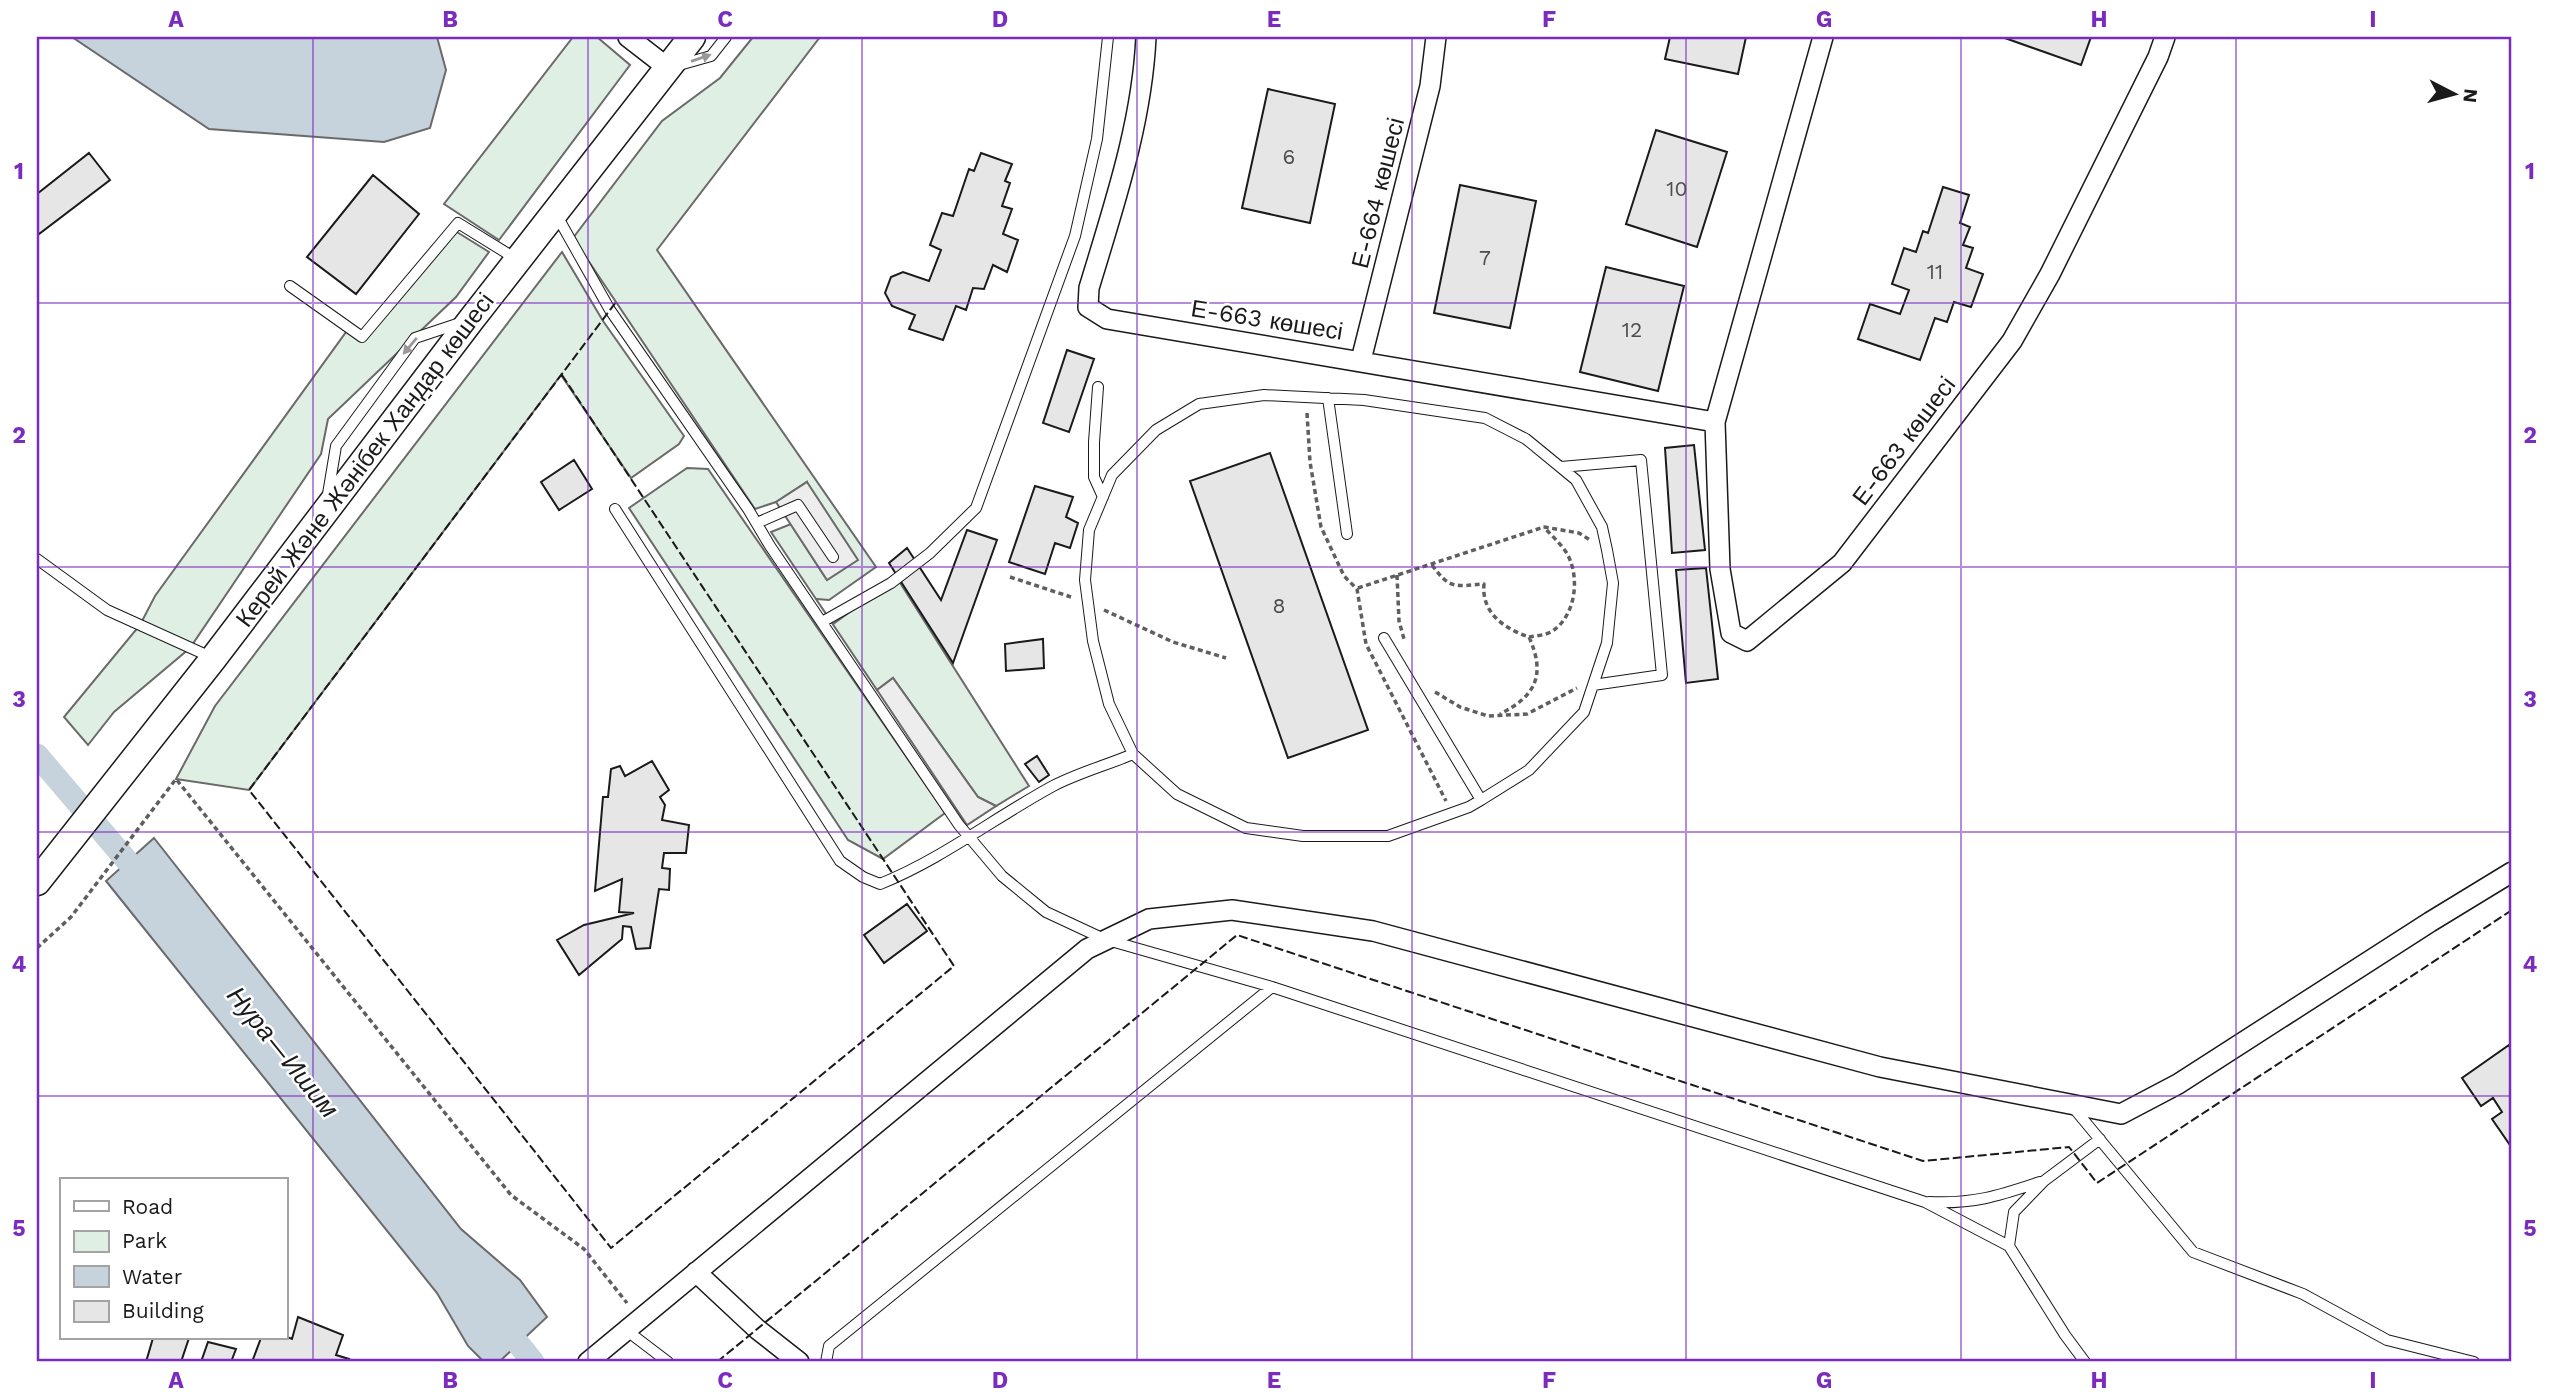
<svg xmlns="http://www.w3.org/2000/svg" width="2549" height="1399" font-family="'Work Sans',sans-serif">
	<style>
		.green { fill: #e0efe3; stroke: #6a6a6a; stroke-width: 2 }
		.parking { fill: #ededed; stroke: #6a6a6a; stroke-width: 2 }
		.water { fill: #c6d2dc; stroke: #6a6a6a; stroke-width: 2 }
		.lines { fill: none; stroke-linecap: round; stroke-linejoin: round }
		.canal { stroke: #c6d2dc; stroke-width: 23 }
		.building { fill: #e6e6e6; stroke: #1a1a1a; stroke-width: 2 }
		.lane-casing { stroke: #1a1a1a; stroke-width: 12 }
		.street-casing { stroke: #1a1a1a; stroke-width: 22 }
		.secondary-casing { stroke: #1a1a1a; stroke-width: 29 }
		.path { stroke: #5f5f5f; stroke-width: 3.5; stroke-dasharray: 5 3.5; stroke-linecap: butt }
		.lane { stroke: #fff; stroke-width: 10 }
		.street { stroke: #fff; stroke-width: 19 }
		.secondary { stroke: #fff; stroke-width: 26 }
		.fence { stroke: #1a1a1a; stroke-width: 2; stroke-dasharray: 9 3.5; stroke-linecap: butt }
		.oneway { fill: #989898 }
		.grid { fill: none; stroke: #7b2cbf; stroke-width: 2; stroke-opacity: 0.55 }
		.labels { text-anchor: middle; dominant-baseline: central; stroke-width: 5; stroke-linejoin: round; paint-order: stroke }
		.number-label { font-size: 21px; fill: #4d4d4d }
		.street-label { font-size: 24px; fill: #1a1a1a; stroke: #fff }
		.water-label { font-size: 26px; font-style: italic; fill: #1a1a1a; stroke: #fff }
		.neatline { fill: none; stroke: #7b2cbf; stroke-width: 2.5 }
		.grid-label { font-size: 23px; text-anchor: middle; font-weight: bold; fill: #7b2cbf }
	</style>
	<rect width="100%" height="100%" fill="#fff"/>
	<path class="green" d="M573,37H597L630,65L499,240L444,204Z
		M753,37H820L657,250L876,567L829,600L816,599L833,624L897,578L1029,786L996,806L978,797L893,678L877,690L771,532L791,524L827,580L807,482L776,502L755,509L573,238L662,121L720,78Z
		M452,229L489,252L456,297L328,419L321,454L190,648L114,712L88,745L64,717L140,625L155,596L349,328L362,337Z
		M562,252L603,321L684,436L679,444L631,478L561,375L249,790L176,779L215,706Z
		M687,468L708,469L945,813L883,859L848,840L629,508Z"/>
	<path class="parking" d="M807,482L858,560L827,580L776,502Z
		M893,678L978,797L996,806L967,825L877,690Z"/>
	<path class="water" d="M72,37H437L446,70L430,128L384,142L209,129Z
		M154,838L461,1229L520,1280L547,1317L499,1362H484L468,1346L437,1293L106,881Z"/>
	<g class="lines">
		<path class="canal" d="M37,755L146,883
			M500,1321L533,1362"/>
	</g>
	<path class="building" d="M1670,37H1746L1738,74L1665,59Z
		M2002,37H2091L2081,65Z
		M1268,89L1335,104L1310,223L1242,208Z
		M1656,130L1727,152L1697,247L1626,224Z
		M89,153L110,180L39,234L37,231V194Z
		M981,153L1012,164L1005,181L1010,183L1002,206L1012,209L1003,234L1018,240L1007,272L993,265L984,289L973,288L966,310L956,306L943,340L909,329L915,315L892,306L885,293L891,277L903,272L929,281L941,250L930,245L942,213L953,216L969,169L974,171Z
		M373,175L419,214L356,294L307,257Z
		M1460,185L1536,201L1510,328L1434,313Z
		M1943,187L1969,195L1960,223L1970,227L1963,245L1973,248L1966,268L1983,274L1971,307L1954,302L1947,322L1935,318L1920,360L1858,339L1870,304L1900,314L1909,290L1892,284L1904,248L1916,252L1923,231L1928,233Z
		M1606,267L1684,286L1658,391L1580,372Z
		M1067,350L1094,359L1069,432L1043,423Z
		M1694,445L1705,550L1672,553L1665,448Z
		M1270,453L1368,730L1288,758L1190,481Z
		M574,460L592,489L559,510L541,482Z
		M1035,486L1073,497L1066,517L1078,523L1070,548L1055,543L1045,574L1009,562Z
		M967,530L997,540L953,663L889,563L907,548L941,600Z
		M1706,568L1718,679L1686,683L1676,570Z
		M1043,639L1044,668L1006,671L1005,644Z
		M1037,756L1049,775L1039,782L1025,764Z
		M652,761L669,790L660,797L665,805L662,820L689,825L686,853H664L662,868L670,869L669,890L659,889L650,948L636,949L631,927L623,926L622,939L579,975L557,940L584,925L634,913L619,912L622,879L595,891L603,797H608L611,769L620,766L625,776Z
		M907,904L927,931L884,963L864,935Z
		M2509,1045L2512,1051V1148L2492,1119L2502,1112L2493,1098L2481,1106L2462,1078Z
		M298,1317L343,1335L336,1355L349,1359L348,1362H252L261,1338L285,1336L292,1339Z
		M153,1338H189L181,1362H146Z
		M208,1342L236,1349L231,1362H201Z"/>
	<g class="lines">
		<defs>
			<path id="lane" d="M679,65L711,56L726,37
				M557,216L610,310L748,509L770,546L959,825L1002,876L1046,912L1104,939L1272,987L1925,1202L2009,1246
				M290,286L362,337L458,223L518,260
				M1098,387L1094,442V477L1103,497
				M1328,398L1347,534
				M1561,467L1641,460L1662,675L1593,685
				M328,494L336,446L415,338L460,323
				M615,509L840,861L863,877L880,884C942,859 994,818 1053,786C1078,773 1107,765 1133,754L1177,794L1246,828L1303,836H1388L1469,807L1481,800L1529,770L1584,712L1607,643L1613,583L1607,550L1602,527L1576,480L1526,439L1485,418L1364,400L1264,395L1199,404L1156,430L1112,475L1089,530L1085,580L1093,641L1109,704L1133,754
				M757,523L798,505L833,557
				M37,559L107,610L213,658
				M822,622L891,583L930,553L976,508L1075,236L1097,139L1108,37
				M1384,638L1481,800
				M2072,1106L2193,1252L2303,1294L2387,1340L2474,1362
				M1929,1202C1974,1204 1998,1196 2040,1182
				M626,1330L668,1362
				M826,1362L829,1346L1272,987
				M2085,1362L2065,1335L2009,1246L2014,1212L2044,1181L2100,1139"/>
			<path id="street" d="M628,37L668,68
				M1146,37C1142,123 1114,205 1089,288L1088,307L1107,319L1715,422
				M1823,37L1715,422L1720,569L1731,633L1747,641L1842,563L2012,341L2050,274L2158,57L2165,37
				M1361,360L1430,86L1436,37
				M696,1272L757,1329L799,1362
				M588,1362L1087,949L1149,919L1232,910L1373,931L1880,1067L2121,1114L2178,1084L2430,922L2512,872"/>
			<path id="secondary" d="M37,882L213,659L471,320L692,37"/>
		</defs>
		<use href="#lane" class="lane-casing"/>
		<use href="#street" class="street-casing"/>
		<use href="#secondary" class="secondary-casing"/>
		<path class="path" d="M1307,413L1310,462L1321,527L1344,576L1357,589L1366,644L1446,801
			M1432,565C1450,590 1455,586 1484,584C1481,613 1505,629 1529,637C1546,675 1536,696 1500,714
			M1397,575L1399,621L1404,639
			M1010,577L1071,597
			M1358,588L1544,527L1579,533L1590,540
			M1104,610L1173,642L1226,658
			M1529,637C1536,636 1545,635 1551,632C1576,617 1581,576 1566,552C1560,543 1551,535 1544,527
			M1435,692L1460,707L1488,716L1527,714L1577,688
			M37,948L71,917L176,779L511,1195L584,1249L627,1303"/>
		<use href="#lane" class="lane"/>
		<use href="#street" class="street"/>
		<use href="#secondary" class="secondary"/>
		<path class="fence" d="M562,375L954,966L611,1248L249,790L616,302
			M717,1362L1237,935L1923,1161L2069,1147L2097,1183L2512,910"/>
	</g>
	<defs><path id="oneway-solid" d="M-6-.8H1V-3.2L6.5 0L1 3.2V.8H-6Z" transform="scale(1.75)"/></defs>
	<g class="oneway">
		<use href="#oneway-solid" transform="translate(701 58) rotate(-19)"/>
		<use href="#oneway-solid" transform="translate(410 346) rotate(130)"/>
	</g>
	<path class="grid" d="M313,37V1362M588,37V1362M862,37V1362M1137,37V1362M1412,37V1362M1686,37V1362M1961,37V1362M2236,37V1362M37,303H2512M37,567H2512M37,832H2512M37,1096H2512"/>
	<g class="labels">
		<g class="number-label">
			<text x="1289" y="156">6</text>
			<text x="1677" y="188">10</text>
			<text x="1485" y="257">7</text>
			<text x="1935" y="271">11</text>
			<text x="1632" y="329">12</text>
			<text x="1279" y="605">8</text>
		</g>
		<g class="street-label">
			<text transform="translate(1378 193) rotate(-76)">Е-664 көшесі</text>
			<text transform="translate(1267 320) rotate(9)">Е-663 көшесі</text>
			<text transform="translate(1904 441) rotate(-53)">Е-663 көшесі</text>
			<text transform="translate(365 460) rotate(-53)">Керей Және Жәнібек Хандар көшесі</text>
		</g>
		<g class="water-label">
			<text transform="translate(283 1052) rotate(51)">Нура—Ишим</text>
		</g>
	</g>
	<rect width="2549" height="1399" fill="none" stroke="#ffffff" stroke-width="77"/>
	<rect x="60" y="1178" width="228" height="161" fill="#ffffff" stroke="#a3a3a3" stroke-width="2"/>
	<rect x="74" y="1201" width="35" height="10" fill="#ffffff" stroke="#a3a3a3" stroke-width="2"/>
	<text x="122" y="1214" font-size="21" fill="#1a1a1a">Road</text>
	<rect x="74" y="1231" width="35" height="21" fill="#e0efe3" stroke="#a3a3a3" stroke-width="2"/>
	<text x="122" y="1248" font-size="21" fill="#1a1a1a">Park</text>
	<rect x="74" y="1266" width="35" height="21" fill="#c6d2dc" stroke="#a3a3a3" stroke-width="2"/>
	<text x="122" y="1284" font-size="21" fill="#1a1a1a">Water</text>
	<rect x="74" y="1301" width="35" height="21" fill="#e6e6e6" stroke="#a3a3a3" stroke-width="2"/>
	<text x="122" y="1318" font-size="21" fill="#1a1a1a">Building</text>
	<g transform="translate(2454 94) rotate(96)" stroke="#ffffff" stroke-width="5" paint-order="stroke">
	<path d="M0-5L12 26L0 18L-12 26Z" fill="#1a1a1a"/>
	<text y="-10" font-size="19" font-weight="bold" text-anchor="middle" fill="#1a1a1a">N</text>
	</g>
	<rect x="38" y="38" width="2472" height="1322" class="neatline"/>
	<g class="grid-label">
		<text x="176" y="27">A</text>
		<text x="450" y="27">B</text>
		<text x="725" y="27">C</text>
		<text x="1000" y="27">D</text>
		<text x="1274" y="27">E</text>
		<text x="1549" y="27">F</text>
		<text x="1824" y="27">G</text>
		<text x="2099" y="27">H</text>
		<text x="2373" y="27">I</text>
		<text x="19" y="179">1</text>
		<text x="2530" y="179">1</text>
		<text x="19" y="443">2</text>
		<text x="2530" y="443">2</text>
		<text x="19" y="707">3</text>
		<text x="2530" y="707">3</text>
		<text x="19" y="972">4</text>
		<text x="2530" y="972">4</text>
		<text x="19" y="1236">5</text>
		<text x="2530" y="1236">5</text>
		<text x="176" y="1388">A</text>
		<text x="450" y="1388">B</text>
		<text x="725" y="1388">C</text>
		<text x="1000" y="1388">D</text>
		<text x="1274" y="1388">E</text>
		<text x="1549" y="1388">F</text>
		<text x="1824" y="1388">G</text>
		<text x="2099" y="1388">H</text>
		<text x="2373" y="1388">I</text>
	</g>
</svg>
